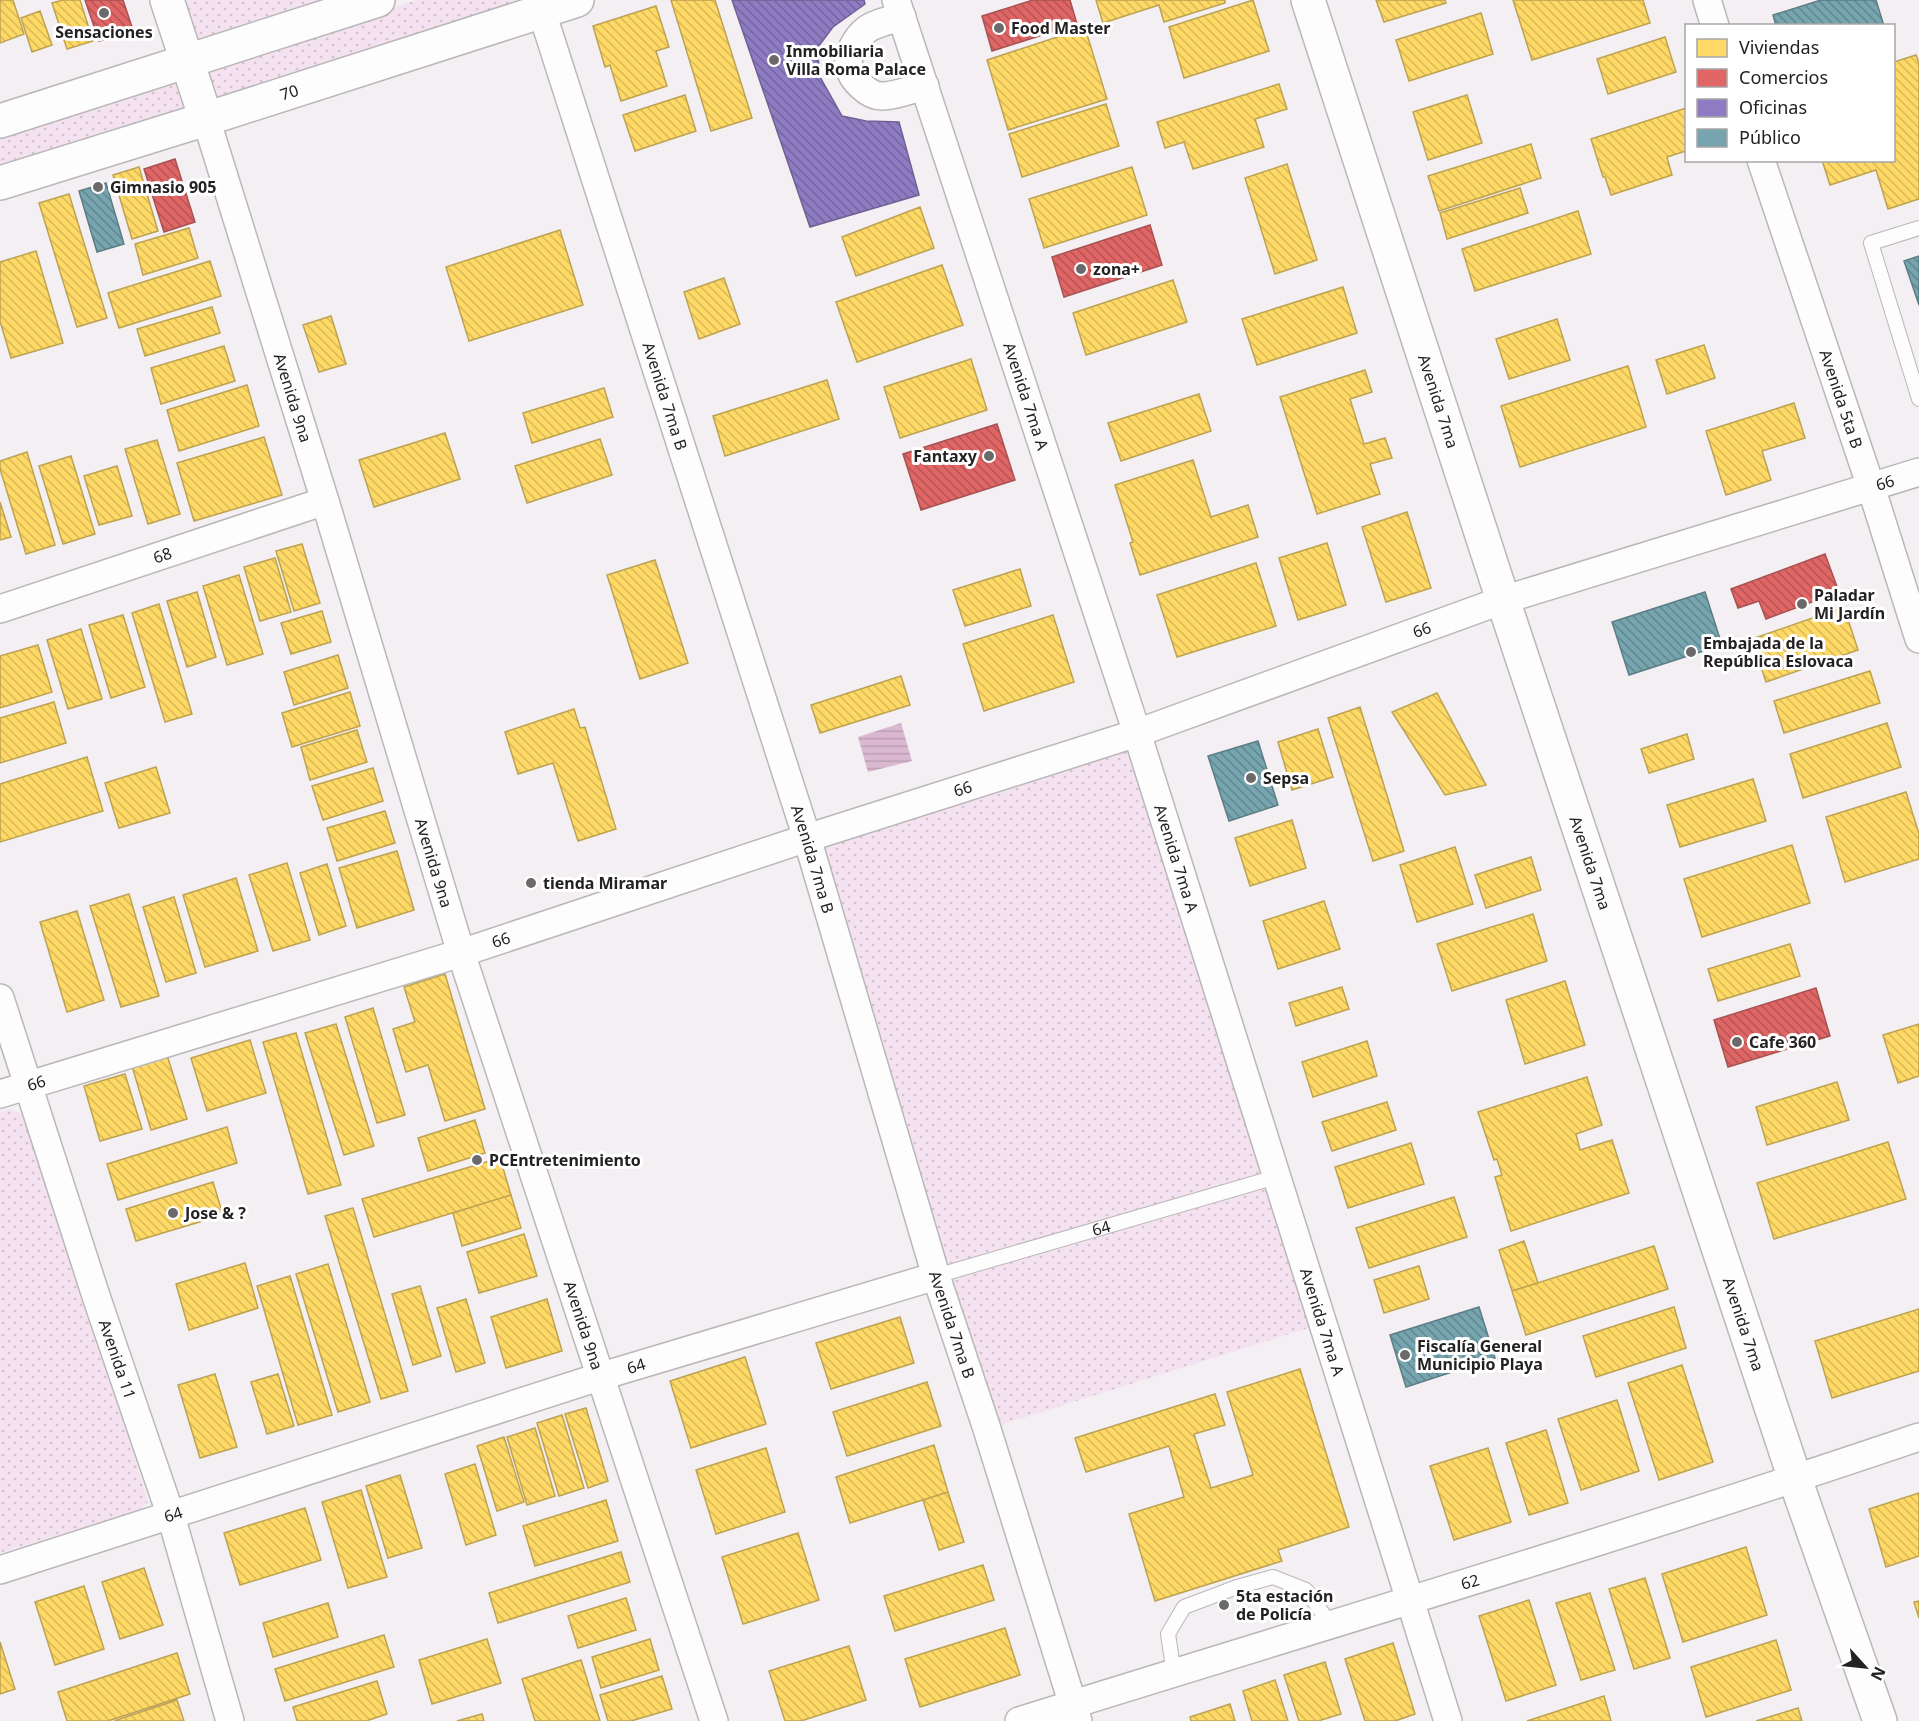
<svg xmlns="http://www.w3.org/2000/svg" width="1919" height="1721" font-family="'Noto Sans',sans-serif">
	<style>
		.grass { fill: url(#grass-dots) }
		.water { fill: url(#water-rules) }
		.homes { fill: url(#homes-back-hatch); stroke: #bda252; stroke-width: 1.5 }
		.shops { fill: url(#shops-back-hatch); stroke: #a85152; stroke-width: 1.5 }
		.offices { fill: url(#offices-back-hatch); stroke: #6e6193; stroke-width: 1.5 }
		.public { fill: url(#public-back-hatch); stroke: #5d7d85; stroke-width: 1.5 }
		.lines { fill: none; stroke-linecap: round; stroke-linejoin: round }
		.lane-casing { stroke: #bab7b9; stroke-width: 16 }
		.street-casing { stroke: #bab7b9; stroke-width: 30 }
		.secondary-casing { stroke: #bab7b9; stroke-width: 36 }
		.lane { stroke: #fdfdfd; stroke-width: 14 }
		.street { stroke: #fdfdfd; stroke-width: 27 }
		.secondary { stroke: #fdfdfd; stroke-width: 33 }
		.poi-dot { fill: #6c696b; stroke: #fff; stroke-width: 2 }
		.labels { text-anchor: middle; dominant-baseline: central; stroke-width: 6; stroke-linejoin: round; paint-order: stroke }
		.poi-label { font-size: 16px; font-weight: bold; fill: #242123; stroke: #fff; text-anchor: start }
		.street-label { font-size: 16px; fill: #242123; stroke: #fff }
	</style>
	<defs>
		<pattern id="grass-dots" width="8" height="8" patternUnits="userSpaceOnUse" patternTransform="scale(1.5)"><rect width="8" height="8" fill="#f5e2f0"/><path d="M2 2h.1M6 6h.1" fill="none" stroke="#d2c2ce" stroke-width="1.8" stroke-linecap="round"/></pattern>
		<pattern id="water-rules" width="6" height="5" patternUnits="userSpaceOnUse" patternTransform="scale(1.5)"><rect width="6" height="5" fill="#dbb8d2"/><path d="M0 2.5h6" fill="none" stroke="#bc9eb4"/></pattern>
		<pattern id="homes-back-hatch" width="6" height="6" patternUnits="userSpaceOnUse" patternTransform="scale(1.5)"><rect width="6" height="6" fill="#ffd966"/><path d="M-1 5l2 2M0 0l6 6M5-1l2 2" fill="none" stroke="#daba58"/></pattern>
		<pattern id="shops-back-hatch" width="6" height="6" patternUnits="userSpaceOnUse" patternTransform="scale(1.5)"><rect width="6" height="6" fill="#e06666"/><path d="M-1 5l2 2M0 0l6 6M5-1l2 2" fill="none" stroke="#b55454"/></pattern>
		<pattern id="offices-back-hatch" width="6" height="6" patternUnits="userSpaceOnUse" patternTransform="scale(1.5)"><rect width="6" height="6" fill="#8e7cc3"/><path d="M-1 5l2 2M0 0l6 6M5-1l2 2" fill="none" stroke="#74659e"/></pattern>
		<pattern id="public-back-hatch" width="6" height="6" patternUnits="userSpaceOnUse" patternTransform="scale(1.5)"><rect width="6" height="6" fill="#76a5af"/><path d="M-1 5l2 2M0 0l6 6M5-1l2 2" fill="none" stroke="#61868e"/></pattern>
	</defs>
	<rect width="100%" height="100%" fill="#f3eff2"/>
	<path class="grass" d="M167,0H382L187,63Z
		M417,0H519L516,5L219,99L197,93L177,114L0,169V132L165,80L197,93L210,71L225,62Z
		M1137,733L1321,1324L987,1429L807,838Z
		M11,1109L24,1116L84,1289L148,1502L138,1511L0,1553V1112Z"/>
	<path class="water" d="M901,723L912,761L868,772L858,737Z"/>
	<path class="homes" d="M0,0H13L24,34L0,43Z
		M63,0H80L93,41L67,49L52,3Z
		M671,0H715L752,118L711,131Z
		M1096,0H1225V3L1164,22L1159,5L1103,23Z
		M1253,0L1269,51L1184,78L1169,27Z
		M1376,0H1445L1446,3L1384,22Z
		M1513,0H1643L1650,23L1532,60Z
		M656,6L669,47L656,51L667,86L621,101L610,65L605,67L593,26Z
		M40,11L52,45L32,52L21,18Z
		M1481,13L1493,54L1409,81L1396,40Z
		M1085,28L1107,99L1008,130L987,60Z
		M1665,37L1676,72L1608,94L1597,59Z
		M1916,55L1919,63V199L1888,209L1876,170L1830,185L1822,160H1894V62Z
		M1279,84L1287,109L1255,119L1264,147L1193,169L1184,142L1165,148L1157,122Z
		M685,95L696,131L635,151L623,115Z
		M1467,95L1482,143L1428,160L1413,112Z
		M1106,104L1119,146L1022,177L1009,134Z
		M1686,108V151L1667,157L1672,175L1611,195L1605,177H1603L1591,139Z
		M1531,144L1541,178L1439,211L1428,176Z
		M1287,164L1317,260L1275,274L1245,178Z
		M139,167L158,231L132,239L113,175Z
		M1132,167L1147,215L1044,248L1029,199Z
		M1520,188L1528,213L1447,239L1440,213Z
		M69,194L107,318L77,327L39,203Z
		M920,207L934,248L856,276L842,237Z
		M1578,211L1591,254L1475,291L1462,249Z
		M189,228L198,258L143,275L135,244Z
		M560,230L583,305L469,341L446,267Z
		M36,251L63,343L11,358L0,321V262Z
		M210,261L221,296L119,328L108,293Z
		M942,265L963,325L857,362L836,302Z
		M724,278L740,324L699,339L684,292Z
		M1173,280L1187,322L1086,355L1073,313Z
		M1343,287L1357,333L1257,365L1242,319Z
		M212,307L220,333L145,356L137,329Z
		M331,316L346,364L319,372L303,325Z
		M1557,319L1570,360L1509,379L1496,339Z
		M1704,345L1715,378L1667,394L1656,360Z
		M224,346L235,381L161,404L151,368Z
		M971,359L987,410L900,438L884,387Z
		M1628,366L1646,427L1520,467L1501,406Z
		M1365,370L1372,392L1350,399L1364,444L1385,438L1392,458L1370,464L1380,494L1317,514L1280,397Z
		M827,380L839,419L725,456L713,416Z
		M247,385L259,426L179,451L167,410Z
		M604,388L613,417L532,443L523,413Z
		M1199,394L1211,431L1121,461L1108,423Z
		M1794,403L1805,438L1762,451L1771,480L1726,495L1706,431Z
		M445,433L460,479L374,507L359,460Z
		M264,437L282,495L194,521L177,463Z
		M600,439L612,475L527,503L515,466Z
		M157,440L180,514L148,524L125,449Z
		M27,452L55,545L26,554L0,469V461Z
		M71,456L95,534L63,544L39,466Z
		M1193,460L1211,517L1248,505L1258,537L1140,575L1130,543L1133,542L1115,485Z
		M117,466L132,516L99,525L84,476Z
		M0,502L11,537L0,540Z
		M1407,512L1431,588L1386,602L1362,527Z
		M1327,543L1346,605L1298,620L1279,558Z
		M302,544L320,603L294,611L276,551Z
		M275,558L291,612L260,621L244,567Z
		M655,560L688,663L640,679L607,575Z
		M1256,563L1276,626L1177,657L1157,595Z
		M1020,569L1031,606L965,626L953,590Z
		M239,575L263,654L227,665L203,586Z
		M197,592L216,657L187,667L167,601Z
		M159,604L192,714L165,722L132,613Z
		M1844,607L1858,650L1766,682L1752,639Z
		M322,611L331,642L291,654L281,623Z
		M123,615L145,687L111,698L89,625Z
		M1053,615L1074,682L984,711L963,644Z
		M81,629L102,699L68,709L47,640Z
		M38,645L52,692L0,708V656Z
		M338,655L348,688L294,705L284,672Z
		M1870,671L1880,703L1784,733L1774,701Z
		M901,676L910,705L820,733L811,705Z
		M350,692L360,726L292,747L282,713Z
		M1437,693L1486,785L1445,795L1392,712Z
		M54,702L66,743L0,763V718Z
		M1360,707L1404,851L1373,861L1328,718Z
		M574,709L580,728L585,727L616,829L578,841L553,763L518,774L505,732Z
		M1887,723L1901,767L1803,798L1790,754Z
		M1318,729L1333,777L1292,790L1278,742Z
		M357,730L367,762L310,780L301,747Z
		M1687,734L1694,759L1649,773L1641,749Z
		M87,757L103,811L0,842V784Z
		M156,767L170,813L119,828L105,783Z
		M373,768L383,801L323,820L312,786Z
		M1753,779L1766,821L1680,847L1667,805Z
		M1906,792L1919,834V859L1845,882L1826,817Z
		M385,811L395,843L337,861L327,828Z
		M1292,820L1306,868L1250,886L1235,838Z
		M1792,845L1810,903L1702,937L1684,879Z
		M1455,847L1473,904L1417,922L1400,865Z
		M397,851L414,910L357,928L339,868Z
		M1531,857L1541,890L1486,908L1475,875Z
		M287,863L310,940L273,951L249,875Z
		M327,864L346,926L319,935L300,873Z
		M236,878L258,951L205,967L183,895Z
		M129,894L159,996L121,1007L90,906Z
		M174,897L196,973L166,982L143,907Z
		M1324,901L1340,949L1278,969L1263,921Z
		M77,911L104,1000L67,1012L40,922Z
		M1533,914L1547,961L1452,991L1437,944Z
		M1790,944L1800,976L1718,1001L1708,969Z
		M445,974L485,1109L445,1121L428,1065L406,1072L393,1029L415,1022L404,987Z
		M1565,981L1585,1045L1525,1064L1506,1000Z
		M1342,987L1349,1009L1296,1026L1289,1003Z
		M373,1008L405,1115L377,1123L345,1017Z
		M336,1024L374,1146L344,1155L305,1033Z
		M1919,1024V1076L1898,1083L1883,1035Z
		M296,1033L341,1185L308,1194L263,1042Z
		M250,1040L266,1093L207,1111L191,1058Z
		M1367,1041L1377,1076L1313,1097L1302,1062Z
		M167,1055L187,1119L151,1130L132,1066Z
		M125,1074L142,1129L100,1141L84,1086Z
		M1587,1077L1602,1125L1576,1134L1580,1150L1612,1140L1629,1193L1511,1231L1495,1177L1502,1175L1497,1159L1494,1160L1478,1112Z
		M1837,1082L1849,1120L1767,1145L1756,1107Z
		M1387,1102L1396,1130L1332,1151L1322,1122Z
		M475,1120L485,1153L428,1171L418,1138Z
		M227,1127L237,1163L118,1200L107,1164Z
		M1888,1142L1906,1199L1774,1239L1757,1183Z
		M1411,1143L1424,1184L1348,1208L1335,1167Z
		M500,1158L511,1195L374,1237L362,1199Z
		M213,1182L223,1215L136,1241L126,1209Z
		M511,1195L521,1228L462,1246L453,1213Z
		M1454,1197L1467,1237L1369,1268L1356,1228Z
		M353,1208L408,1391L381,1399L325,1216Z
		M524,1234L537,1276L479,1293L467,1252Z
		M1524,1241L1538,1283L1512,1291L1499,1250Z
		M1654,1246L1668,1289L1526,1335L1512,1291Z
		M245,1263L258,1308L189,1330L176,1284Z
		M328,1264L370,1402L338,1412L296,1274Z
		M1419,1266L1429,1299L1384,1313L1374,1280Z
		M290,1276L332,1415L298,1425L257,1286Z
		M420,1286L441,1356L413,1365L392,1294Z
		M466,1299L485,1363L456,1372L437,1308Z
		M547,1299L562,1351L506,1368L491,1317Z
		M1674,1307L1686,1348L1596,1377L1583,1336Z
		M1919,1309V1371L1832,1398L1815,1341Z
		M900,1317L914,1363L831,1389L816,1343Z
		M745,1357L766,1424L691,1448L670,1381Z
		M1682,1365L1713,1462L1659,1480L1628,1383Z
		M1300,1369L1349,1527L1278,1550L1282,1561L1155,1601L1129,1514L1184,1497L1169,1446L1086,1472L1075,1438L1215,1394L1225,1425L1194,1434L1211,1488L1253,1475L1227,1392Z
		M215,1374L237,1447L200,1458L178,1385Z
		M278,1374L294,1426L267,1434L251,1382Z
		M927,1382L941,1426L847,1456L833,1412Z
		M1617,1400L1639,1471L1581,1490L1558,1419Z
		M586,1408L608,1481L588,1488L565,1414Z
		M562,1415L584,1488L559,1496L537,1423Z
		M535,1428L555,1496L527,1505L507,1437Z
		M1546,1430L1568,1503L1529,1515L1506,1443Z
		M504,1437L524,1502L497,1511L477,1446Z
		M934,1445L948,1492L850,1523L836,1477Z
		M766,1448L785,1512L716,1534L696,1470Z
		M1488,1448L1511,1522L1454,1540L1430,1466Z
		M475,1464L496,1535L466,1545L445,1474Z
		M400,1475L422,1548L388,1558L366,1486Z
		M361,1490L387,1577L348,1588L322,1502Z
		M948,1492L964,1542L939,1550L923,1500Z
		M1919,1493V1556L1886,1567L1869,1509Z
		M606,1500L618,1541L535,1566L523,1526Z
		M305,1508L321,1560L240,1585L224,1533Z
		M798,1533L819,1600L743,1624L722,1557Z
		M1746,1547L1767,1615L1683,1642L1662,1574Z
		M621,1552L630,1582L498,1623L489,1593Z
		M983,1565L994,1600L895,1631L884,1596Z
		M144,1568L163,1625L120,1639L102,1582Z
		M1645,1578L1670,1658L1634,1669L1609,1589Z
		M84,1586L104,1649L55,1665L35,1602Z
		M1590,1593L1615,1670L1581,1680L1556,1603Z
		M626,1598L636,1630L578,1648L568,1616Z
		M1529,1600L1556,1685L1506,1701L1479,1616Z
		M1919,1601V1618L1914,1602Z
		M328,1603L338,1637L273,1657L263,1623Z
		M1005,1628L1020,1675L920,1707L905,1659Z
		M384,1635L394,1667L285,1701L275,1669Z
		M487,1639L501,1683L432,1704L419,1660Z
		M650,1639L659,1670L601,1688L592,1657Z
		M1776,1640L1791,1690L1706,1717L1691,1667Z
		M0,1642L15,1689L0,1694Z
		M1393,1643L1415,1714L1395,1721H1365L1345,1659Z
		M849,1646L866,1700L801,1721H785L769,1671Z
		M177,1653L190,1694L108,1721H67L58,1692Z
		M581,1660L600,1721H535L522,1679Z
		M1325,1662L1341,1714L1318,1721H1299L1284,1675Z
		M662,1676L672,1709L631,1721H608L600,1695Z
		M1275,1680L1288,1721H1252L1243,1691Z
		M377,1681L387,1714L366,1721H297L293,1707Z
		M1604,1696L1611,1721H1527Z
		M177,1700L184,1721H114Z
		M1230,1704L1235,1721H1191L1190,1717Z
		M1798,1708L1802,1721H1756Z
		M482,1714L484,1721H457Z"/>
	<path class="shops" d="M85,0H123L133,30L99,41Z
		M1033,0H1070L1077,24L992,51L982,16Z
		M175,159L195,222L164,232L144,169Z
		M1150,225L1162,265L1064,297L1052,257Z
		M997,424L1015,480L921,510L903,454Z
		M1825,554L1839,592L1766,619L1759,601L1738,608L1731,589Z
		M1816,988L1830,1036L1728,1067L1714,1020Z"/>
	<path class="offices" d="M732,0H864L865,4L833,27L818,47L819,75L842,116L866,121L899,122L919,195L810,227Z"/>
	<path class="public" d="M1821,0H1876L1884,26H1776L1773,15Z
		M106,183L124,244L97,252L79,191Z
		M1919,256V305L1904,261Z
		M1705,592L1722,645L1629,675L1612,622Z
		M1258,741L1278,805L1229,821L1208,756Z
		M1479,1307L1495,1358L1406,1387L1390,1335Z"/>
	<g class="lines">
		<defs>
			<g id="lane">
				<path d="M1919,228L1871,243L1919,399"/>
				<path id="s1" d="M936,1276L1276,1177"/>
				<path d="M1174,1674L1168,1634L1184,1607L1237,1587L1273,1577L1306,1590L1331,1625"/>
			</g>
			<g id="street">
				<path id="s2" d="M538,0L807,838L936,1276L987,1429L1078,1721"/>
				<path id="s3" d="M896,0L1137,733L1448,1721"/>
				<path d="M1707,0L1715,26"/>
				<path d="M902,17C891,20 875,23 866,30C857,37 846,55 849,67C852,80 869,97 883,96C896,96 912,89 925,86"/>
				<path id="s4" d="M206,119L325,501L461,953L714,1721"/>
				<path id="s5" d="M1761,160L1871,487L1919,639"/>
				<path id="s6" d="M0,609L325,501"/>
				<path id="s7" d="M0,998L96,1296L171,1516L230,1721"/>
				<path id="s8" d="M0,1094L461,953L807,838L1137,733L1503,600L1919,472"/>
				<path id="s9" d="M0,1570L602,1376L936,1276"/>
				<path id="s10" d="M1019,1721C1320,1627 1621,1538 1919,1437"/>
			</g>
			<g id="secondary">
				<path d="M167,0L206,119"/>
				<path id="s11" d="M1308,0L1503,600L1795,1479L1880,1721"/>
				<path d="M0,121L378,0"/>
				<path id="s12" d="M0,183L206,119L577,0"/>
			</g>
		</defs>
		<use href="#lane" class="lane-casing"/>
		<use href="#street" class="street-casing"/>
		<use href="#secondary" class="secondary-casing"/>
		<use href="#lane" class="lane"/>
		<use href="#street" class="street"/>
		<use href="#secondary" class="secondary"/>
	</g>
	<g class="poi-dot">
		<circle cx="104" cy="13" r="6"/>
		<circle cx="999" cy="28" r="6"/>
		<circle cx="774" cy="60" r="6"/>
		<circle cx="98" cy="187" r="6"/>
		<circle cx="1081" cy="269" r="6"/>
		<circle cx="989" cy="456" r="6"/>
		<circle cx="1802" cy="604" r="6"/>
		<circle cx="1691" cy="652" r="6"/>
		<circle cx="1251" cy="778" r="6"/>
		<circle cx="531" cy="883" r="6"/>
		<circle cx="1737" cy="1042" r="6"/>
		<circle cx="477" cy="1160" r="6"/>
		<circle cx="173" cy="1213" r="6"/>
		<circle cx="1405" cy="1355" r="6"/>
		<circle cx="1224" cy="1605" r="6"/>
	</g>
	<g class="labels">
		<g class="poi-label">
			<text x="1011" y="28">Food Master</text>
			<text x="104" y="32" text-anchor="middle">Sensaciones</text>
			<text x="786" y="51">Inmobiliaria<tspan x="786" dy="18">Villa Roma Palace</tspan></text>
			<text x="110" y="187">Gimnasio 905</text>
			<text x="1093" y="269">zona+</text>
			<text x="977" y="456" text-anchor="end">Fantaxy</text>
			<text x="1814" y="595">Paladar<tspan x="1814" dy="18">Mi Jardín</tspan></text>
			<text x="1703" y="643">Embajada de la<tspan x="1703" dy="18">República Eslovaca</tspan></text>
			<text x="1263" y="778">Sepsa</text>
			<text x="543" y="883">tienda Miramar</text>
			<text x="1749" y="1042">Cafe 360</text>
			<text x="489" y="1160">PCEntretenimiento</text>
			<text x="185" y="1213">Jose &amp; ?</text>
			<text x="1417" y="1346">Fiscalía General<tspan x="1417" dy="18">Municipio Playa</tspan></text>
			<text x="1236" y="1596">5ta estación<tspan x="1236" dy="18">de Policía</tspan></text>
		</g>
		<g class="street-label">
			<text stroke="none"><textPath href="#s12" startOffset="303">70</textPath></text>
			<text stroke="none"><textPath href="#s2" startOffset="416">Avenida 7ma B</textPath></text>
			<text stroke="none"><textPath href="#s3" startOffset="417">Avenida 7ma A</textPath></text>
			<text stroke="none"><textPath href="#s4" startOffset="292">Avenida 9na</textPath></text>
			<text stroke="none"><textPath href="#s5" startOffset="252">Avenida 5ta B</textPath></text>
			<text stroke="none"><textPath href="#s11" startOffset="422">Avenida 7ma</textPath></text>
			<text stroke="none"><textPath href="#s8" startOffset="1982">66</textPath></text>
			<text stroke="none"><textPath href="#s6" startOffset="171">68</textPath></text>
			<text stroke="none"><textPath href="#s8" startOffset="1496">66</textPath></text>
			<text stroke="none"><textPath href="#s8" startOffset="1010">66</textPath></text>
			<text stroke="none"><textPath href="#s2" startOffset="902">Avenida 7ma B</textPath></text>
			<text stroke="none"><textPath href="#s3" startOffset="903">Avenida 7ma A</textPath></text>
			<text stroke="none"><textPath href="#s11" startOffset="908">Avenida 7ma</textPath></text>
			<text stroke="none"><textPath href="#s4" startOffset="778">Avenida 9na</textPath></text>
			<text stroke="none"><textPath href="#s8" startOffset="524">66</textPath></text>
			<text stroke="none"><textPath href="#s8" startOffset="38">66</textPath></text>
			<text stroke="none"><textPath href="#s1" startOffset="172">64</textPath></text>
			<text stroke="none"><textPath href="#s3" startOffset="1389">Avenida 7ma A</textPath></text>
			<text stroke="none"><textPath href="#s11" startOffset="1394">Avenida 7ma</textPath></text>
			<text stroke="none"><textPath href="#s2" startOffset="1388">Avenida 7ma B</textPath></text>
			<text stroke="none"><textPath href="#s4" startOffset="1264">Avenida 9na</textPath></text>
			<text stroke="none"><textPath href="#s7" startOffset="380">Avenida 11</textPath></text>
			<text stroke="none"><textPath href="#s9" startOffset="668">64</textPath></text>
			<text stroke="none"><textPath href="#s9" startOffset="182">64</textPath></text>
			<text stroke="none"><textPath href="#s10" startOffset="472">62</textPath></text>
		</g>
	</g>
	<rect x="1685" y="24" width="210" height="138" fill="#ffffff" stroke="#a7a6a7" stroke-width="1.5"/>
	<rect x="1697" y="39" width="30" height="18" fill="#ffd966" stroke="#a7a6a7" stroke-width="1.5"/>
	<text x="1739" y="54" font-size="18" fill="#242123">Viviendas</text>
	<rect x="1697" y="69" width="30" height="18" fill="#e06666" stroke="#a7a6a7" stroke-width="1.5"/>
	<text x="1739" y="84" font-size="18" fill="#242123">Comercios</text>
	<rect x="1697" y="99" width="30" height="18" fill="#8e7cc3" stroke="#a7a6a7" stroke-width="1.5"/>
	<text x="1739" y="114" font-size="18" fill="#242123">Oficinas</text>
	<rect x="1697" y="129" width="30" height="18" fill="#76a5af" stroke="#a7a6a7" stroke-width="1.5"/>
	<text x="1739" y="144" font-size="18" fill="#242123">Público</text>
	<g transform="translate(1865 1667) rotate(117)" stroke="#ffffff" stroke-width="4.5" paint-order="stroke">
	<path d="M0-4.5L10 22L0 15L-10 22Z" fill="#242123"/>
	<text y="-9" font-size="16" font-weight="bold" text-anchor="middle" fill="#242123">N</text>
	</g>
</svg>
